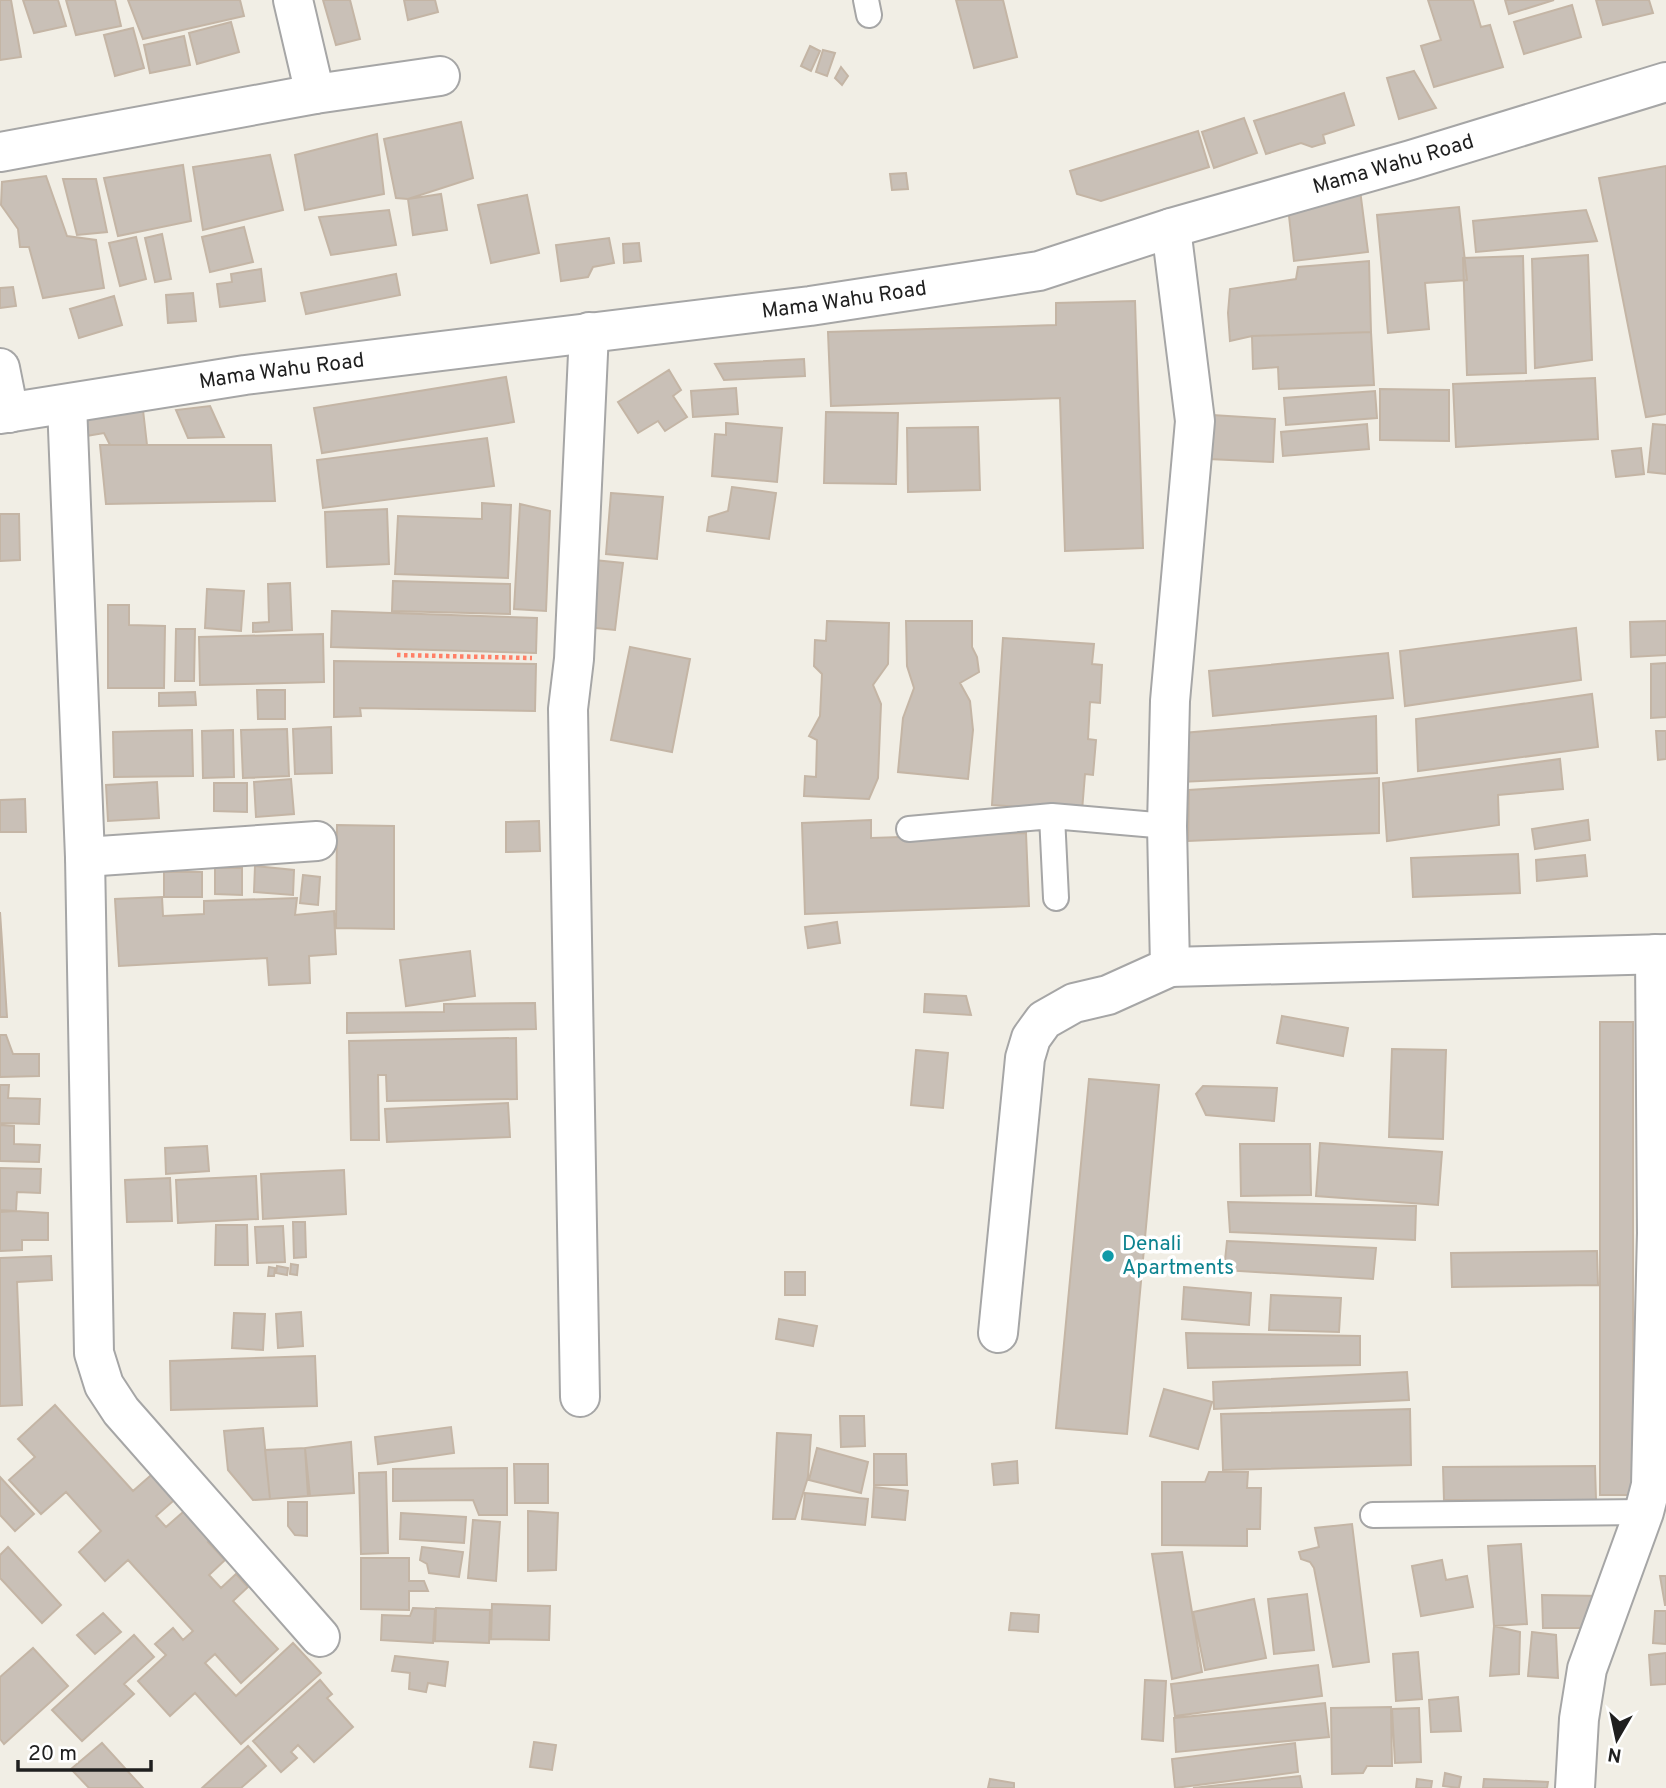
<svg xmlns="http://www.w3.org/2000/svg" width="1666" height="1788" font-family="Overpass,sans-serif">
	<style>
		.building { fill: #c9c0b7; stroke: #c4b5a5; stroke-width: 2 }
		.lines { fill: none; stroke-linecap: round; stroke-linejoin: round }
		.lane-casing { stroke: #a6a6a6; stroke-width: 28 }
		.street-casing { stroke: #a6a6a6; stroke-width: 42 }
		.path { stroke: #ff8067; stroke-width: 4.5; stroke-dasharray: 3.5 3.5; stroke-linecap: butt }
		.lane { stroke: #fff; stroke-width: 24 }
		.street { stroke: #fff; stroke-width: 38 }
		.culture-dot { fill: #0f9aa8; stroke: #fff; stroke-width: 2.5 }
		.labels { text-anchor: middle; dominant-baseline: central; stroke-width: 7; stroke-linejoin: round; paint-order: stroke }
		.street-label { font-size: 21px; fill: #1f1f1f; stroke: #fff }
		.culture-label { font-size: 21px; fill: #0d838f; stroke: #fff; text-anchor: start }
	</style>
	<rect width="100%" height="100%" fill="#f1eee5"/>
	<path class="building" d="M0,0H11L21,57L0,60Z
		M23,0H58L66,26L34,33Z
		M66,0H115L121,26L76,35Z
		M128,0H240L244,16L143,39Z
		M323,0H350L360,39L336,45Z
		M404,0H435L438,12L408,20Z
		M956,0H1003L1017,57L974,68Z
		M1428,0H1473L1481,27L1490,25L1503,67L1434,87L1421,46L1441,40Z
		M1505,0H1554L1509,14Z
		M1596,0H1649L1653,13L1603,25Z
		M1572,5L1581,37L1524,54L1514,22Z
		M231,22L239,52L197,64L189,33Z
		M133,28L144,68L115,76L104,35Z
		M184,36L190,65L150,73L144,45Z
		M810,46L820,51L811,71L801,66Z
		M823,50L835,53L827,76L816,72Z
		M841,67L848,76L842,85L835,78Z
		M1414,71L1436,108L1399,119L1387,78Z
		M1344,93L1354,125L1323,135L1325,143L1312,147L1301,143L1266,154L1254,121Z
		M1244,118L1257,153L1214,168L1202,132Z
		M461,122L473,178L408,199L396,198L384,139Z
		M1198,131L1209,167L1101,201L1077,194L1070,171Z
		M377,134L384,194L305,210L295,155Z
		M270,155L283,210L203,230L193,167Z
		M183,165L191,221L118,236L104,178Z
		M1666,166V414L1646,417L1599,178Z
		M906,173L908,189L892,190L890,174Z
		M46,176L67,236L96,240L104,288L43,298L29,247H20L18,229L1,205L2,182Z
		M63,179H96L107,232L77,235Z
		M1360,190L1368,252L1294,261L1287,198Z
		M441,194L447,230L413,235L408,199Z
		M527,195L539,253L491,263L478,205Z
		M1459,207L1467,280L1425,283L1429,329L1388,333L1377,215Z
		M389,210L396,245L331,255L319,217Z
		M1586,210L1597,241L1476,252L1473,221Z
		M244,227L253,262L210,272L202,237Z
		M162,234L171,279L155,282L145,238Z
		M136,237L146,279L120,286L109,243Z
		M609,238L614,263L593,267L588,277L561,281L556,245Z
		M639,243L641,261L624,263L623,244Z
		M1588,255L1592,360L1535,368L1532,259Z
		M1523,256L1526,373L1467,375L1463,258Z
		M1369,261L1371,332L1252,336L1230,341L1228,313L1230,289L1296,279L1298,267Z
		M261,269L265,301L220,307L217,284L232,282L231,274Z
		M396,274L400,295L306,314L301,293Z
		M13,287L16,306L0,308V288Z
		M193,293L196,321L168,323L166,295Z
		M114,296L122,325L79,338L70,309Z
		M1135,301L1143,548L1065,551L1060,398L831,406L828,332L1056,325V303Z
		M1371,332L1374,385L1279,389L1278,367L1253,369L1252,336Z
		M804,359L805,376L724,380L715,364Z
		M669,370L681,390L673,396L687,417L665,431L658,421L638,433L618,402Z
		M506,377L514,422L322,453L314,408Z
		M1595,378L1598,439L1456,447L1453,384Z
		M736,388L738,414L693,417L691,391Z
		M1380,389L1449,390V441L1380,440Z
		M1375,391L1377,418L1286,425L1284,398Z
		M210,406L224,437L188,438L176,410Z
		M143,410L147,445H110L104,433L86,436L80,417Z
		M826,412L898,413L896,484L824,483Z
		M1212,415L1275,419L1273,462L1209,459Z
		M726,423L782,428L777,482L712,476L715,434L726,435Z
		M1367,424L1369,449L1283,456L1281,432Z
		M1653,424L1666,425V474L1648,472Z
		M978,427L980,490L908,492L907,428Z
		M487,438L494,486L323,508L317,460Z
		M100,445H271L275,501L106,504Z
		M1641,448L1644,474L1616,477L1612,451Z
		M732,487L776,493L769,539L707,531L709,517L728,511Z
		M611,493L663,497L657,559L606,554Z
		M482,503L511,505L508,578L395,574L398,516L482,519Z
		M520,504L550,511L546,611L514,609Z
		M387,509L389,564L327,567L325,512Z
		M0,514H19L20,560L0,561Z
		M594,560L623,563L615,630L586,627Z
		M393,581L510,584V614L392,611Z
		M290,583L292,630L253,632V623L269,622L268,584Z
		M207,589L244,591L241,631L205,628Z
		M108,605H129V625L165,626L164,688H108Z
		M332,611L537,618L536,653L331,647Z
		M827,621L889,623L888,664L873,685L881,704L878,778L869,799L804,796L805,776L816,777L817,740L809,736L820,716L822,674L814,666L815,640L826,641Z
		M906,621H972V647L977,657L979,672L960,683L970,701L973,730L968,779L898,772L903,718L914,688L907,666Z
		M1666,621V655L1631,657L1630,622Z
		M1576,628L1581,680L1405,706L1400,651Z
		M176,629H195L194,681H175Z
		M323,634L324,682L200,685L199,637Z
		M1003,638L1094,644L1092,664L1102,665L1100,703L1090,702L1088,739L1096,740L1093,775L1085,774L1082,811L992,805Z
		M630,647L690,659L672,752L611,740Z
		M1388,653L1393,698L1213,716L1209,671Z
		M334,661L536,664L535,711L360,708L361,716L334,717Z
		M1666,663V717L1651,718V664Z
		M257,690H285V719H258Z
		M195,692L196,705L159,706V693Z
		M1592,694L1598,747L1418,771L1416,719Z
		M1376,716L1377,773L1180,782L1183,733Z
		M331,727L332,773L295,774L293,729Z
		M287,729L289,776L243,778L241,730Z
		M192,730L193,776L114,777L113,732Z
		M233,730L234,777L203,778L202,731Z
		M1656,731H1666V759L1658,760Z
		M1560,759L1563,789L1498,795L1499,825L1387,841L1383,783Z
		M1379,778V833L1188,841L1189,790Z
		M291,779L294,814L256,817L254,782Z
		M157,782L159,818L108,821L106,785Z
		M214,783H247V812L214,811Z
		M25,799L26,832H0V800Z
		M871,820V838L1026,833L1029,906L805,914L802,823Z
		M1588,820L1590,840L1535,849L1532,829Z
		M539,821L540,851L506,852V822Z
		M337,825L394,826V929L336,928Z
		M1518,854L1520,893L1413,897L1411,858Z
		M1585,855L1587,876L1537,881L1536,860Z
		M255,866L294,870L293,895L254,892Z
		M215,868H242V895L215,894Z
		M164,872H202V897H164Z
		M303,875L320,877L318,905L300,903Z
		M162,897L163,916L204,914V901L297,898L295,915L334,911L336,954L309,956L310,983L269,985L267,958L119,966L115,899Z
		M0,912L7,1017H0Z
		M837,922L840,943L808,948L805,927Z
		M470,951L475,996L406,1006L400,960Z
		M925,994L966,996L971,1015L924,1012Z
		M535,1003L536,1029L347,1033V1013L444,1012V1004Z
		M1282,1016L1348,1028L1343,1056L1277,1043Z
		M1600,1022H1633V1495H1600Z
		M0,1035H6L13,1054H39V1076L0,1077Z
		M516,1038L517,1099L387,1101L386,1075H378L379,1140H351L349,1041Z
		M1392,1049L1446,1050L1443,1139L1389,1137Z
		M916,1050L948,1053L943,1108L911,1105Z
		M1089,1079L1159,1085L1127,1434L1056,1428Z
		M0,1085H9L8,1098L40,1099L39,1124L0,1123Z
		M1203,1086L1277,1088L1274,1121L1206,1115L1196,1094Z
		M508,1103L510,1137L387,1142L385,1109Z
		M0,1125L14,1126V1144L40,1145L39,1162L0,1161Z
		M1320,1143L1442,1152L1438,1205L1316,1196Z
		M1240,1144H1310L1311,1195L1241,1196Z
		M207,1146L209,1171L166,1174L165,1148Z
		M0,1168L41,1169L40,1193L17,1192L16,1211L0,1210Z
		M344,1170L346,1214L263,1219L261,1174Z
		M256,1176L258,1219L178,1223L176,1180Z
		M170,1178L172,1221L127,1222L125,1180Z
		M1228,1202L1416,1206L1415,1240L1230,1232Z
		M16,1211L48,1213V1240H22V1250L0,1251V1212Z
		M293,1222H305L306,1257L294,1258Z
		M216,1225H247L248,1265H215Z
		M283,1226L285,1262L257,1263L255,1227Z
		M1227,1241L1376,1248L1373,1279L1224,1270Z
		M1597,1251L1598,1285L1452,1287L1451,1253Z
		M51,1256L52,1280L17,1282L22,1405L0,1406V1258Z
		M291,1264L298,1265L297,1275L290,1274Z
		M277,1266L288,1268L287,1275L276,1273Z
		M269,1267L275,1268L274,1276H268Z
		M785,1272H805V1295H785Z
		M1184,1287L1251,1293L1249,1325L1182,1319Z
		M1271,1295L1341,1298L1339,1332L1269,1330Z
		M301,1312L303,1346L278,1348L276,1314Z
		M234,1313L265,1314L263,1350L232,1348Z
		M779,1319L817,1326L813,1346L776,1339Z
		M1186,1333L1360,1336V1365L1188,1368Z
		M315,1356L317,1406L171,1410L170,1361Z
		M1407,1372L1409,1400L1214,1409L1213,1382Z
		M1164,1389L1212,1402L1198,1449L1150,1436Z
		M55,1405L133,1491L157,1470L180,1495L156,1516L166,1527L190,1506L216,1535L208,1542L225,1560L209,1575L221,1588L236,1574L248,1587L233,1601L278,1649L241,1683L215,1654L205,1663L236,1696L293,1643L321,1673L241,1744L195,1693L170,1716L138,1681L166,1655L155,1644L173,1628L183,1640L193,1631L128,1560L105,1581L79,1552L101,1531L66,1492L41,1514L9,1480L35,1457L18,1439Z
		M1410,1409L1411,1465L1223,1470L1221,1414Z
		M840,1416H864L865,1446L841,1447Z
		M451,1427L454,1453L378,1464L375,1437Z
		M263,1428L270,1499L253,1500L228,1470L224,1431Z
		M777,1433L811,1435L808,1477L795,1519H773Z
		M351,1442L354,1493L310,1496L305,1448Z
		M305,1448L308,1496L270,1499L265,1450Z
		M817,1448L868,1462L861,1493L809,1480Z
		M874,1454H906L907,1485H874Z
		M1017,1461L1018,1483L994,1485L992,1464Z
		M514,1464H548V1503H515Z
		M1595,1466L1596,1500H1444L1443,1467Z
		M507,1468V1515H479L473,1500L393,1501V1469Z
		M386,1472L388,1553L361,1554L359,1473Z
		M1209,1472H1248L1247,1488H1261L1260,1529H1247V1546L1162,1545V1482H1205Z
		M0,1477L34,1514L15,1531L0,1515Z
		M874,1487L908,1491L905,1520L872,1517Z
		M805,1493L868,1499L865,1525L802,1519Z
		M288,1502H307V1536L295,1535L288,1526Z
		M528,1511L558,1513L556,1570L528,1571Z
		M401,1513L466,1517L464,1543L400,1539Z
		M473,1520L500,1522L496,1581L468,1578Z
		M1352,1524L1369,1662L1333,1667L1314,1568L1310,1562L1301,1559L1299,1552L1319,1547L1315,1528Z
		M1521,1544L1527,1624L1494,1626L1488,1546Z
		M8,1547L61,1605L42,1623L0,1578V1555Z
		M422,1547L463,1552L459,1577L429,1573L427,1564L420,1560Z
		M1182,1552L1202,1672L1172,1679L1152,1554Z
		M361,1558H409V1581H424L428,1591H409V1610L361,1609Z
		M1442,1560L1446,1580L1467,1576L1473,1607L1421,1616L1412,1566Z
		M1660,1576H1666V1605H1665Z
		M1307,1594L1314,1650L1274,1654L1268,1599Z
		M1542,1595L1601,1596L1600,1628H1543Z
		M1254,1599L1266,1658L1205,1670L1193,1612Z
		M492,1604L550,1606L549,1640L491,1639Z
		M413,1608L435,1609L433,1643L381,1640L382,1615L410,1616Z
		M436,1608L490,1610L489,1643L435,1641Z
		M1655,1611H1666V1644L1653,1643Z
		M103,1613L121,1632L95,1654L77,1635Z
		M1011,1613L1039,1615L1038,1632L1009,1630Z
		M1494,1626L1520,1632L1519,1674L1490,1676Z
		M1532,1632L1556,1635L1558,1678L1528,1676Z
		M134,1635L154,1657L124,1684L134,1694L82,1741L52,1710Z
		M33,1648L68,1686L4,1744L0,1739V1677Z
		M1418,1652L1422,1699L1396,1701L1393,1654Z
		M1666,1653V1684L1651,1685L1649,1655Z
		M395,1656L448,1662L445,1686L428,1683L426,1692L409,1689L410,1673L392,1671Z
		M1318,1665L1322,1696L1175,1716L1171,1684Z
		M320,1680L332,1694L327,1698L353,1727L314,1762L298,1745L291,1752L297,1758L281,1772L253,1741Z
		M1145,1680L1166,1681L1163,1741L1142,1739Z
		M1458,1697L1461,1731L1431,1732L1429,1700Z
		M1325,1703L1329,1737L1176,1752L1174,1718Z
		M1391,1707L1392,1766H1367L1363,1773L1332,1774L1331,1708Z
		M1419,1708L1421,1762L1395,1763L1392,1709Z
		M534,1742L556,1745L552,1770L530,1767Z
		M102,1743L143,1788H89L71,1769Z
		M1295,1743L1298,1772L1175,1788L1172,1759Z
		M248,1746L266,1766L241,1788H202Z
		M1445,1773L1461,1777L1459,1788L1443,1786Z
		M1300,1776L1302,1788H1193Z
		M990,1779L1014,1783V1788H988Z
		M1417,1779L1432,1781L1431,1788H1416Z
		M1484,1779L1548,1782L1547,1788H1483Z"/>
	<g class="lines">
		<defs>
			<path id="lane" d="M866,0L869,15
				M1052,816L1056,898
				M909,829L1052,816L1167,826
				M1373,1515L1644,1512"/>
			<g id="street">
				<path d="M293,0L315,94"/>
				<path d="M0,152L315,94L440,76"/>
				<path d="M0,368L9,413"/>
				<path d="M67,404L85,857L94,1353L104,1385L121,1411L320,1637"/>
				<path id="s1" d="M0,414L245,375L810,306L1039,271L1171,228L1411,160L1666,82"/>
				<path d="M85,857L317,841"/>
				<path d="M1170,967L1666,954"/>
				<path d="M998,1333L1025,1058L1031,1038L1044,1020L1074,1003L1108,995L1170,967L1167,826L1170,701L1195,421L1171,228"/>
				<path d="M580,1397L568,709L574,659L589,332"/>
				<path d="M1575,1788L1579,1719L1587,1669L1644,1512L1651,1485L1657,1233L1655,954"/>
			</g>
		</defs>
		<use href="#lane" class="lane-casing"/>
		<use href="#street" class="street-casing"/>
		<path class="path" d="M397,655L532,658"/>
		<use href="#lane" class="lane"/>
		<use href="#street" class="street"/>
	</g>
	<circle class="culture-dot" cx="1108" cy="1256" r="7"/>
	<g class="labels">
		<g class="street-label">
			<text stroke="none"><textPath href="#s1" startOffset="1419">Mama Wahu Road</textPath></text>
			<text stroke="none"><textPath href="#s1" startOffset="852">Mama Wahu Road</textPath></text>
			<text stroke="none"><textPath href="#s1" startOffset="285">Mama Wahu Road</textPath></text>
		</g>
		<g class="culture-label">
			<text x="1122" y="1244">Denali<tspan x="1122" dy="24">Apartments</tspan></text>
		</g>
	</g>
	<g transform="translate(1617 1739) rotate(189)" stroke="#ffffff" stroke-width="5" paint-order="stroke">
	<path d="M0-5L12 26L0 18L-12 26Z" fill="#1f1f1f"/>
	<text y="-10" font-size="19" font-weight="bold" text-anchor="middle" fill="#1f1f1f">N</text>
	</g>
	<path d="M18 1760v10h133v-10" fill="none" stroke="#1f1f1f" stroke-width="3.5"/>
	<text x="28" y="1760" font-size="21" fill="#1f1f1f" stroke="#ffffff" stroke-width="5" paint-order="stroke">20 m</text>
</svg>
